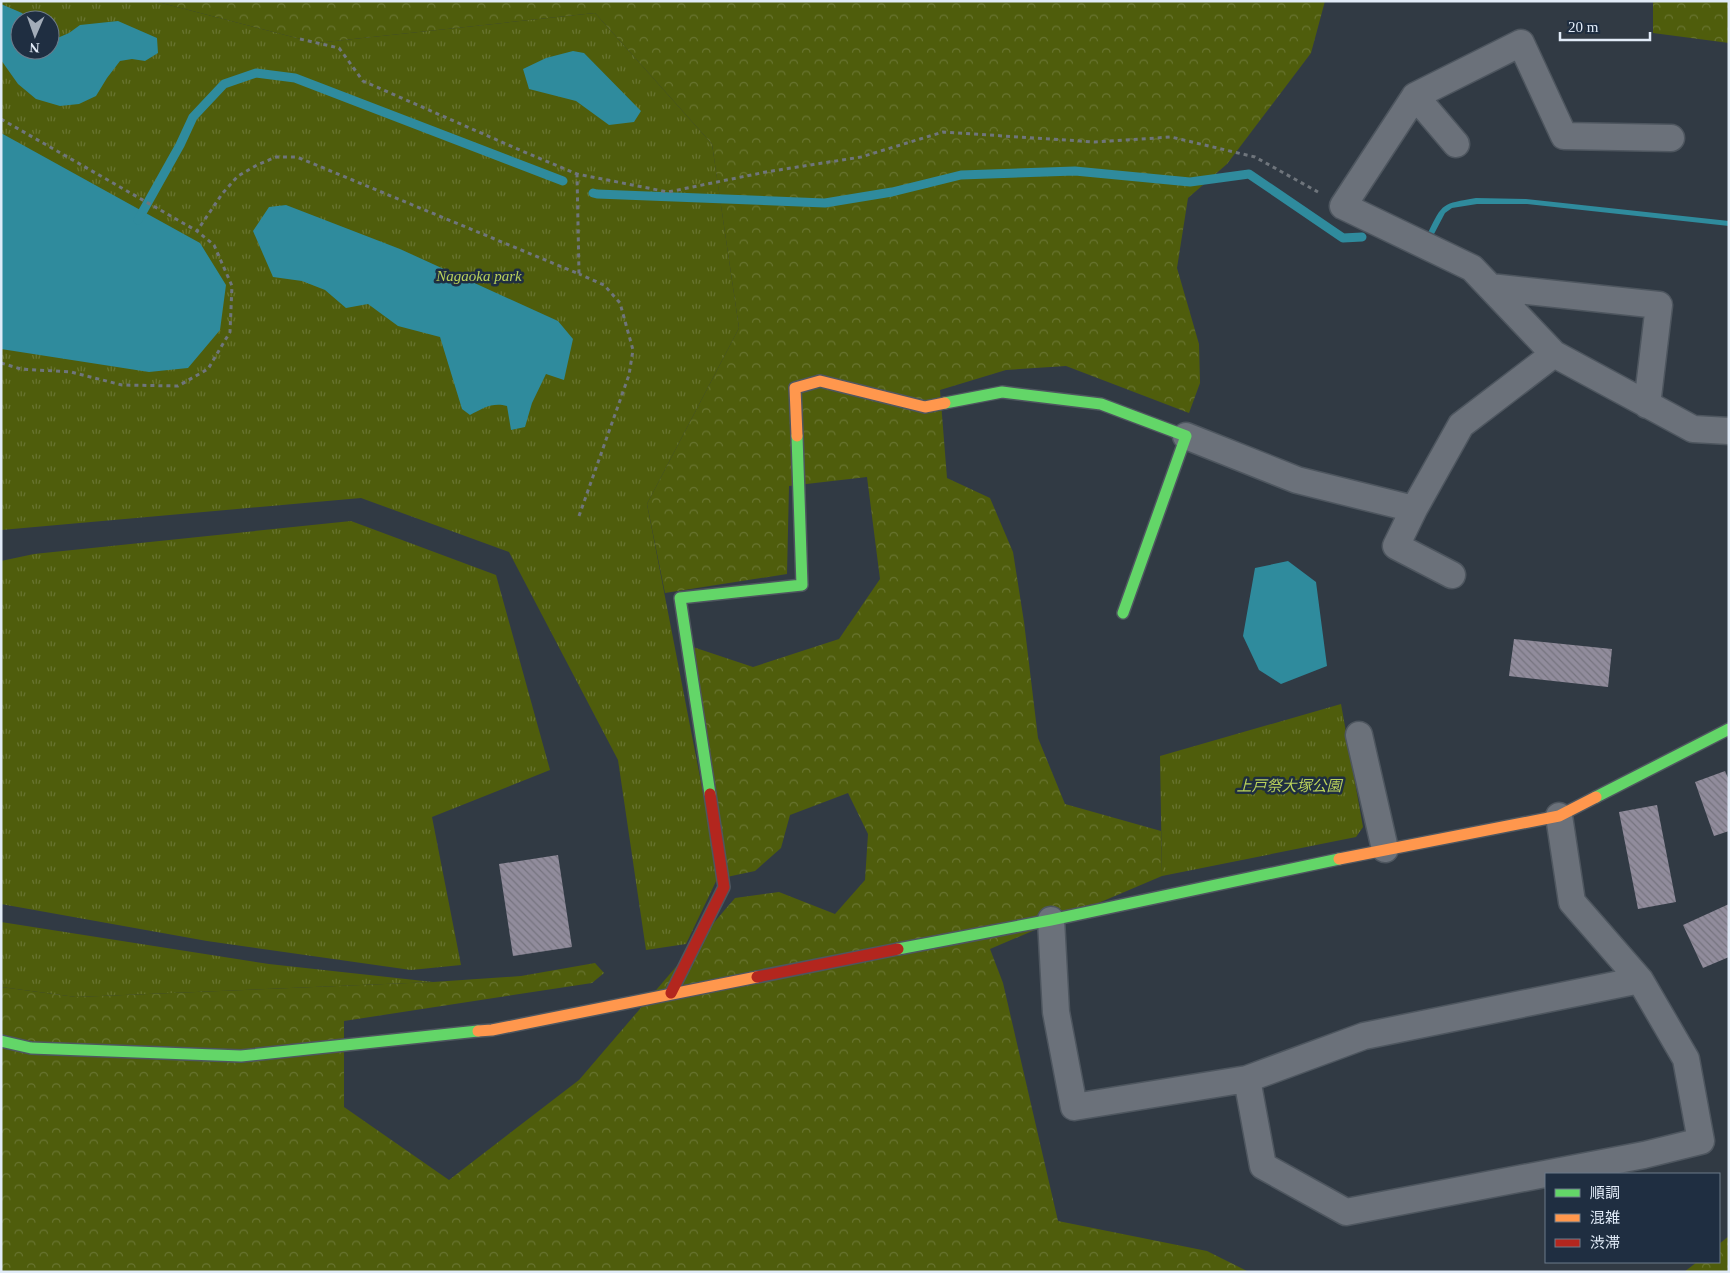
<svg xmlns="http://www.w3.org/2000/svg" width="1730" height="1273" font-family="'Times New Roman','Noto Sans JP',serif">
	<style>
		.grass { fill: url(#grass-tufts); fill-rule: evenodd }
		.forest { fill: url(#forest-crowns) }
		.water { fill: #2f8b9d }
		.lines { fill: none; stroke-linecap: round; stroke-linejoin: round }
		.stream { stroke: #2f8b9d; stroke-width: 9 }
		.building { fill: url(#building-back-hatch) }
		.street-casing { stroke: #4e565f; stroke-width: 29 }
		.fast-casing { stroke: #4e565f; stroke-width: 14 }
		.slow-casing { stroke: #4e565f; stroke-width: 14 }
		.jam-casing { stroke: #4e565f; stroke-width: 14 }
		.path { stroke: #6f757c; stroke-width: 3; stroke-dasharray: 4 4; stroke-linecap: butt }
		.street { stroke: #6b717a; stroke-width: 26 }
		.fast { stroke: #63d668; stroke-width: 11 }
		.slow { stroke: #ff974d; stroke-width: 11 }
		.jam { stroke: #b3261e; stroke-width: 11 }
		.labels { text-anchor: middle; dominant-baseline: central; stroke-width: 5; stroke-linejoin: round; paint-order: stroke }
		.park-label { font-size: 15px; font-style: italic; fill: #b9d15b; stroke: #1f2e41 }
	</style>
	<defs>
		<pattern id="grass-tufts" width="24" height="20" patternUnits="userSpaceOnUse" patternTransform="scale(1.25)"><rect width="24" height="20" fill="#4f5d0c"/><path d="M3 7l-1-3M5 7V3M7 7l1-3M15 17l-1-3M17 17v-4M19 17l1-3" fill="none" stroke="#687430"/></pattern>
		<pattern id="forest-crowns" width="20" height="18" patternUnits="userSpaceOnUse" patternTransform="scale(1.25)"><rect width="20" height="18" fill="#4f5d0c"/><path d="M2 6a3 3 0 1 1 6 0M12 15a3 3 0 1 1 6 0" fill="none" stroke="#687430"/></pattern>
		<pattern id="building-back-hatch" width="6" height="6" patternUnits="userSpaceOnUse" patternTransform="scale(1.25)"><rect width="6" height="6" fill="#918c9c"/><path d="M-1 5l2 2M0 0l6 6M5-1l2 2" fill="none" stroke="#76747f"/></pattern>
	</defs>
	<rect width="100%" height="100%" fill="#313a44"/>
	<path class="grass" d="M1,1H154L316,43L595,13L712,144L739,328L647,504L719,875L686,944L646,950L618,760L509,552L361,498L1,530ZM20,20H50V50H20Z
		M351,521L496,575L550,770L432,817L461,965L411,970L207,941L1,904V561L34,554Z
		M1341,704L1363,827L1356,837L1162,876L1160,756Z
		M1,922L269,964L433,982L76,997L1,987Z"/>
	<path class="forest" d="M154,1H1325L1311,53L1227,164L1188,198L1177,268L1199,344L1200,383L1189,413L1066,366L1006,370L940,390L947,478L990,498L1013,552L1024,622L1038,738L1065,804L1161,831L1162,876L990,949L1003,983L1058,1221L1207,1251L1249,1272H1V987L76,997L433,982L521,976L595,963L604,973L592,983L344,1021V1107L449,1180L579,1080L735,898L779,892L835,914L865,880L868,834L848,793L790,815L781,848L755,871L722,878L687,645L753,667L839,639L880,579L867,477L789,486L787,574L665,593L647,504L739,328L712,144L595,13L316,43Z
		M1653,1H1729V43L1653,33Z
		M1729,1236V1272H1684L1697,1262H1719V1244Z"/>
	<path class="water" d="M1,4L22,13L29,20H20V50H50V38L55,39L69,33L80,25L118,21L157,38L158,53L145,61L132,59L120,61L107,78L96,96L79,104L60,106L36,99L18,84L1,60Z
		M573,51L584,53L641,111L634,122L609,125L576,101L529,89L523,69L546,58Z
		M1,133L200,243L226,285L220,330L188,368L149,372L1,349Z
		M1476,198L1526,199L1729,221V226L1527,204H1477L1452,208L1445,213L1434,234L1428,233C1443,202 1442,204 1476,198Z
		M286,205L400,249L558,321L573,339L564,380L546,374L532,403L525,427L511,430L507,406C493,402 483,408 470,415L462,409L440,337L398,326L368,304L346,308L325,290L302,281L273,277L253,231L269,207Z
		M1288,561L1316,582L1327,666L1281,684L1259,670L1243,636L1255,568Z"/>
	<g class="lines">
		<path class="stream" d="M593,193L597,194L825,203L892,192L961,175L1075,171L1190,182L1249,174L1343,238L1362,237
			M138,220L180,145L193,117L224,84L256,73L295,78L563,181"/>
	</g>
	<path class="building" d="M1514,639L1612,649L1608,687L1509,676Z
		M1725,771L1729,780V831L1714,836L1695,782Z
		M1657,805L1676,902L1638,909L1619,812Z
		M558,855L572,947L513,956L499,864Z
		M1729,904V957L1703,968L1683,925Z"/>
	<g class="lines">
		<defs>
			<path id="street" d="M1415,96L1456,144
				M1671,138L1564,136L1521,43L1415,96L1343,206L1472,268L1554,354L1693,429L1729,431
				M1490,287L1659,305L1647,405
				M1186,436L1297,480L1414,509
				M1452,575L1396,546L1414,509L1461,425L1554,354
				M1359,735L1385,849
				M1051,920L1056,1012L1074,1107L1247,1079L1263,1166L1346,1212L1644,1155L1701,1141L1686,1059L1640,980L1572,902L1559,816
				M1247,1079L1364,1036L1640,980"/>
			<path id="fast" d="M945,403L1002,392L1101,404L1186,436L1123,613
				M710,794L680,598L802,585L797,436
				M1596,797L1729,729
				M898,949L1051,920L1339,859
				M1,1041L31,1048L241,1056L478,1031"/>
			<path id="slow" d="M797,436L795,388L820,381L925,407L945,403
				M1339,859L1559,816L1596,797
				M478,1031L492,1030L757,977"/>
			<path id="jam" d="M757,977L898,949
				M671,993L724,887L710,794"/>
		</defs>
		<use href="#street" class="street-casing"/>
		<use href="#fast" class="fast-casing"/>
		<use href="#slow" class="slow-casing"/>
		<use href="#jam" class="jam-casing"/>
		<path class="path" d="M300,39L339,48L363,81L522,151L577,174L668,192L766,172L861,157L943,132L1095,142L1171,137L1255,157L1318,192
			M1,119L197,231L222,194L238,176L257,165L276,157H297L579,274L577,174
			M1,363L21,369L71,372L122,385L178,386L208,369L230,332L232,286L214,245L197,231
			M579,516L629,375L633,350L620,303L604,285L579,274"/>
		<use href="#street" class="street"/>
		<use href="#fast" class="fast"/>
		<use href="#slow" class="slow"/>
		<use href="#jam" class="jam"/>
	</g>
	<g class="labels">
		<g class="park-label">
			<text x="479" y="276">Nagaoka park</text>
			<text x="1289" y="786">上戸祭大塚公園</text>
		</g>
	</g>
	<rect width="1730" height="1273" fill="none" stroke="#e1ebf8" stroke-width="5"/>
	<rect x="1545" y="1173" width="175" height="90" fill="#1f2e41" stroke="#6d7a8a"/>
	<rect x="1555" y="1189" width="25" height="8" fill="#63d668" stroke="#6d7a8a"/>
	<text x="1590" y="1198" font-size="15" fill="#e1ebf8">順調</text>
	<rect x="1555" y="1214" width="25" height="8" fill="#ff974d" stroke="#6d7a8a"/>
	<text x="1590" y="1223" font-size="15" fill="#e1ebf8">混雑</text>
	<rect x="1555" y="1239" width="25" height="8" fill="#b3261e" stroke="#6d7a8a"/>
	<text x="1590" y="1248" font-size="15" fill="#e1ebf8">渋滞</text>
	<g transform="translate(35 35) rotate(182)"><circle r="24" fill="#1f2e41" stroke="#6d7a8a"/>
	<path d="M0-4L9 19L0 12L-9 19Z" fill="#a3adb9"/>
	<text y="-8" font-size="14" font-weight="bold" text-anchor="middle" fill="#e1ebf8">N</text>
	</g>
	<path d="M1560 32v8h90v-8" fill="none" stroke="#e1ebf8" stroke-width="2.5"/>
	<text x="1568" y="32" font-size="15" fill="#e1ebf8" stroke="#1f2e41" stroke-width="4" paint-order="stroke">20 m</text>
</svg>
